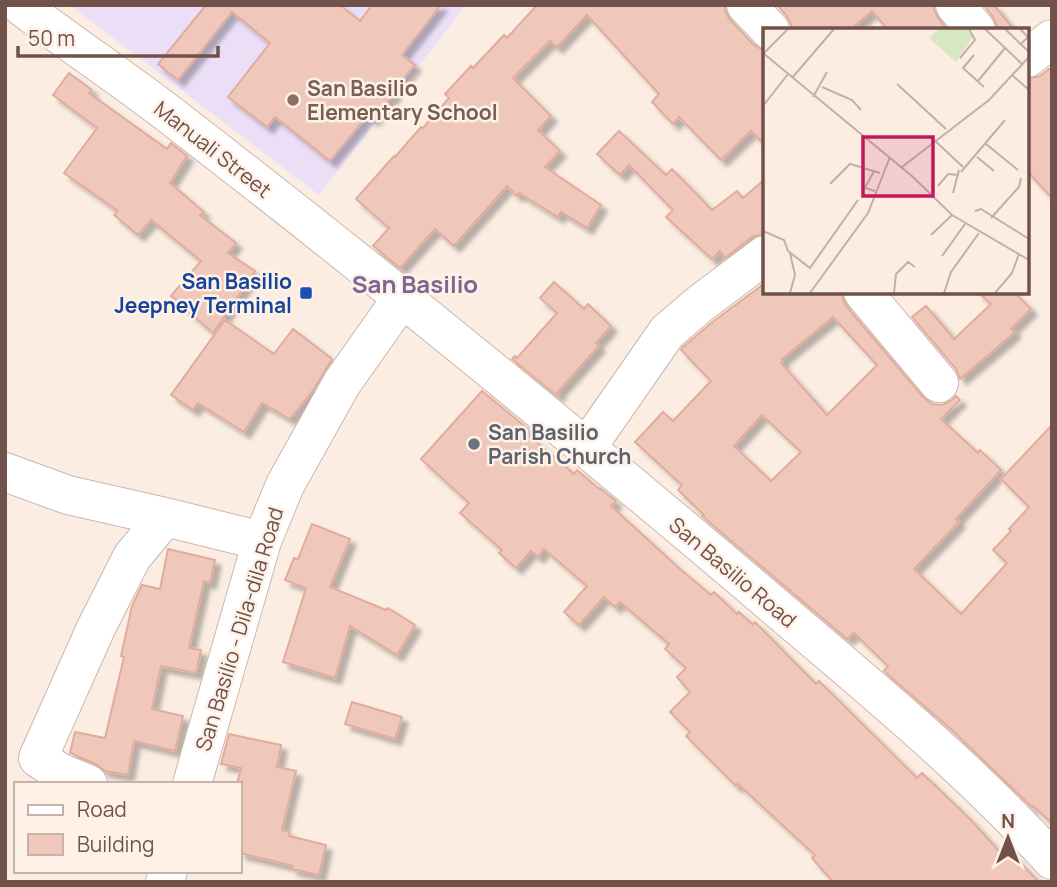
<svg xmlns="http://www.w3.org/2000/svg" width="1057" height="887" font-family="Manrope,sans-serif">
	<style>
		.education { fill: #ebdff7 }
		.building { fill: #efc8bb; stroke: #e1ac9c; stroke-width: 2; fill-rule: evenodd; filter: url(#shadow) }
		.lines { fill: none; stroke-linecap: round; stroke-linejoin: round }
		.minor-casing { stroke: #ceb6ac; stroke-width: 40 }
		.minor { stroke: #fff; stroke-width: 38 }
		.education-dot { fill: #8d6e63; stroke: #fef2e8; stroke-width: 2.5 }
		.transit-dot { fill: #1a4fb4; stroke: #fef2e8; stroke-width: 2.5 }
		.worship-dot { fill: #6b7280; stroke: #fef2e8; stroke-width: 2.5 }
		.labels { text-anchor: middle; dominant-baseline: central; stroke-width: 5; stroke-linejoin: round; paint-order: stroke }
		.education-label { font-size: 21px; font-weight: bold; fill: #785e54; stroke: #fef2e8; text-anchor: start }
		.street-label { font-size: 21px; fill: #71524a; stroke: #fef2e8 }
		.transit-label { font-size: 21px; font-weight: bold; fill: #164399; stroke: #fef2e8; text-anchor: end }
		.worship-label { font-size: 21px; font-weight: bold; fill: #5b616d; stroke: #fef2e8; text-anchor: start }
		.quarter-label { font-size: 24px; font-weight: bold; fill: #7e6594; stroke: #fef2e8 }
		.inset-road { fill: none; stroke: #c4afa5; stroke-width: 2 }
		.view { fill: #c2185b; fill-opacity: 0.15; stroke: #c2185b; stroke-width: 3.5 }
		.inset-edge { fill: none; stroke: #71524a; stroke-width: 3.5 }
	</style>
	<defs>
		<filter id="shadow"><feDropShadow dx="6" dy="6" stdDeviation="2" flood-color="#0004"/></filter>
	</defs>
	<rect width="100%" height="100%" fill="#fbede2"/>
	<path class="education" d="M70,5H466L319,195Z"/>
	<path class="building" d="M206,5H340L360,21L372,5H441L402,55L415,65L393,91L395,93L373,120L367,116L330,161L275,117L267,127L228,97L270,43L232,12L178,80L158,64Z
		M537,5H725V11L730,20L754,45L765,51V145L751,131L721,160L679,117L673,124L652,102L659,94L587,15L557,47L550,41L513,78L551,116L538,130L560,151L545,167L601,205L587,228L561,212L558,217L519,193L517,196L507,186L454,246L435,229L400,268L373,246L389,228L356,199L394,156L395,157L421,127L423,128L449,98L445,94L471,66L473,68L504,35L507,38Z
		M777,5H934V9L938,18L946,28L945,30H888L872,11L850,30H791V24L786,15Z
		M984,5H994L1014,30H997V26L993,17Z
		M1049,69L1052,71V198L1027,171V79L1040,76Z
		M69,73L92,90L89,93L167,149L171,143L187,156L170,183L204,212L200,215L236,243L228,253L255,271L213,333L171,296L201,261L151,220L138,235L114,215L118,211L64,173L97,128L53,95Z
		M619,131L666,175L672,169L712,210L737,191L743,198L765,179V234L752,237L725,258L720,251L712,259L666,217L673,210L629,165L620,175L597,154Z
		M554,282L584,309L588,304L611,326L596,343L599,346L557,393L559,394L557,396L512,359L515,356L517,358L557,313L540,298Z
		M765,283V292H842V296L846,306L923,397L932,404L942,405L952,400L956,396L960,400L941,419L978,453L980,450L1001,470L956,519L959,522L914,569L961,614L1007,563L993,550L1011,531L1009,529L1029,507L1001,479L1052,425V823L1033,806L1032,807L954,732L884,671L888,666L854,633L847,639L702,516L704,515L678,490L682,485L635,442L663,412L673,421L711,381L681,350L683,347L715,320ZM833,317L877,365L827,415L781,363L783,361L782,359ZM762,415L801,452L771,481L734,446Z
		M978,292H1014L1031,309L1011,329L1015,332L960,379L956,369L912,317L926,306L954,339L991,304Z
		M225,320L274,354L293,329L332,359L314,389L290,419L262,403L244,432L198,403L193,410L171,395Z
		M482,391L528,429L525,432L574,474L577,470L599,489L600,488L616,501L611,506L680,569L711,595L714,592L737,614L739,612L753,625L755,622L816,684L819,681L917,778L922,773L970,819L1000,852L1005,847L1039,882H833L812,858L815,855L738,784L736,786L686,736L690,732L670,712L690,692L677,677L686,668L665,649L669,644L620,602L615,607L604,597L579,625L564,612L587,586L544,549L538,557L531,551L516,568L499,553L502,550L460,513L469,503L421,459Z
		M312,524L350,539L330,587L386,610L388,608L415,625L397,655L350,626L335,678L283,662L306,588L285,580L294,558L298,559Z
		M168,549L215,560L210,583L204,581L189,648L201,650L196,673L161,666L152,709L183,716L175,751L134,741L128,775L105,771L96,764L70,753L75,732L105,738L124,657L121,656L132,606L142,585L160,589Z
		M352,702L402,717L395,739L345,724Z
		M229,734L281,745L277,767L296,771L282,830L290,832L289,836L326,845L319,875L292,869L293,866L240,853V784H237L241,768L221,764Z"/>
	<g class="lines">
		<defs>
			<path id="minor" d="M20,5C74,47 130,83 183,125C372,271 556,421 738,575C845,667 957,756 1052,860
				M746,5L770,30
				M955,5L976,30
				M1027,58L1052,39
				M863,292L939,383
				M587,447L667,332L701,303L765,255
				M5,472L68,495L165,517L262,541
				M88,784L59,772L38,758L96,628L132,557L165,517
				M192,784L262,541L285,485L342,383L402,298
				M165,882L168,871"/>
		</defs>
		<use href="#minor" class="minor-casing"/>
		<use href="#minor" class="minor"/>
	</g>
	<circle class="education-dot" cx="293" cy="100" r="7"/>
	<rect class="transit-dot" x="299" y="286" width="14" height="14" rx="3.5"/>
	<circle class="worship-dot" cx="474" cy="444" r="7"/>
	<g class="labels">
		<g class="education-label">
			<text x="307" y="88">San Basilio<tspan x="307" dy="24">Elementary School</tspan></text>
		</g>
		<g class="street-label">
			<text transform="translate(213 149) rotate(38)">Manuali Street</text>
			<text transform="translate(733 572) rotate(40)">San Basilio Road</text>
			<text transform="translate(239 629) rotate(-73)">San Basilio - Dila-dila Road</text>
		</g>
		<g class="transit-label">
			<text x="292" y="281">San Basilio<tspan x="292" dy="24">Jeepney Terminal</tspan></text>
		</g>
		<g class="worship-label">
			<text x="488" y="432">San Basilio<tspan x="488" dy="24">Parish Church</tspan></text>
		</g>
		<g class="quarter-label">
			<text x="415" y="283">San Basilio</text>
		</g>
	</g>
	<g transform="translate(763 28)">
		<rect width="266" height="266" fill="#fbede2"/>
		<path d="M176,1H205L211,7L193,34L166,10Z" fill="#d6e7c1"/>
		<path class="inset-road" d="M222,1L259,36M242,1L266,24M257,1L265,9L258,16M0,25L150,149L189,187L266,232M1,25L25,1M211,27L200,40L221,59M197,30L212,12L206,1M249,47L266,62M29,50L71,1M215,53L242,20M134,56L183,101M59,59L89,72L98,82M50,69L64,44M0,78L25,46M170,111L200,139M223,116L255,142M214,129L231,143M139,139L226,72L266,29M111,143L102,160L112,163M198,144L242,92M67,156L87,136L117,145M175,158L185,146L196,147M190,165L196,142M212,183L218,181L266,211M228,190L256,159L258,150M0,203L21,212L25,223L47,240L95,172M168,207L189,187M179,228L202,196M27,265L32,247L27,225M47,265L105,185L127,129M131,265L133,246L145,234L152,239M181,265L188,244L216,205M232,265L249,245L256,226"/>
		<path class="view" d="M100,109H170V168H100Z"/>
		<rect width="266" height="266" class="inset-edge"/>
	</g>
	<rect width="1057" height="887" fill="none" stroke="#71524a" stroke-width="14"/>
	<rect x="14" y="782" width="228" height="91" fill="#fef2e8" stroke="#c6b2a9" stroke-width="2"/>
	<rect x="28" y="805" width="35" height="10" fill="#ffffff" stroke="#c6b2a9" stroke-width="2"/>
	<text x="77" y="817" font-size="21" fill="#71524a">Road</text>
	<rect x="28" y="834" width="35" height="21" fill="#efc8bb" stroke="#c6b2a9" stroke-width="2"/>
	<text x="77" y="852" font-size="21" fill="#71524a">Building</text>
	<g transform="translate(1008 838)" stroke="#fef2e8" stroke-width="5" paint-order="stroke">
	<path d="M0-5L12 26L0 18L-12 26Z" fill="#71524a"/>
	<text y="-10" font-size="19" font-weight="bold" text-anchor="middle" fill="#71524a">N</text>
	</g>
	<path d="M18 46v10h200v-10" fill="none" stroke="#71524a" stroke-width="3.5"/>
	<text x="28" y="46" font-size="21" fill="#71524a" stroke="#fef2e8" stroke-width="5" paint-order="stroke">50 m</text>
</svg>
